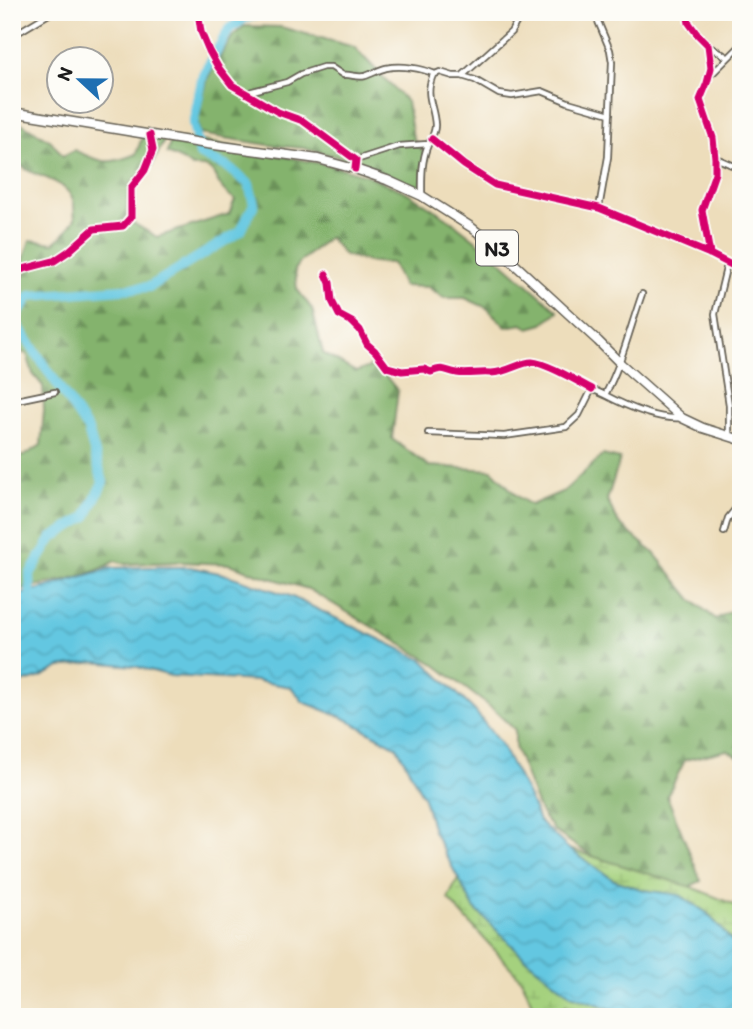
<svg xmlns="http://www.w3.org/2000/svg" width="753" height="1029" font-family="Itim,sans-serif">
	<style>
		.forest { fill: url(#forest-firs); stroke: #506844; stroke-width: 2 }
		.wetland { fill: url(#wetland-marsh); stroke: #60764d; stroke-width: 2 }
		.water { fill: url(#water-waves); stroke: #40727e; stroke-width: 2 }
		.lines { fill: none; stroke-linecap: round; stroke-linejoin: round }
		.river { stroke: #63c7e1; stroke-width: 10 }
		.street-casing { stroke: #656054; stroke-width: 8 }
		.highway-casing { stroke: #656054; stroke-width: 11 }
		.street { stroke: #fff; stroke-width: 4.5 }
		.highway { stroke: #fff; stroke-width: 8 }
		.cycleway-casing { stroke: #fdfcf7; stroke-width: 11 }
		.cycleway { stroke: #d6006c; stroke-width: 7 }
		.labels { text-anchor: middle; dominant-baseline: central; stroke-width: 5; stroke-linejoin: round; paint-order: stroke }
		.shield { fill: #fdfcf7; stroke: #605f5e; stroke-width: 2 }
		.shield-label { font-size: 21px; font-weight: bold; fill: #1c1c1c }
	</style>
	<defs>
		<pattern id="forest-firs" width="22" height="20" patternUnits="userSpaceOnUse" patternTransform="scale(1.75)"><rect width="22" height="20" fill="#84b36d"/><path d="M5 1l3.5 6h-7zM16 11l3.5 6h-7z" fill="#6b9159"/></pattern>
		<pattern id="wetland-marsh" width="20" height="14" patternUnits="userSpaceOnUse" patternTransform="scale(1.75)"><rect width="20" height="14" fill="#a5d17e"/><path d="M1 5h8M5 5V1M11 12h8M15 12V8" fill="none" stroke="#8db36c"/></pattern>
		<pattern id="water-waves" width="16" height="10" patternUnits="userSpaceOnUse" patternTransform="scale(1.75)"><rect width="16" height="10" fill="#63c7e1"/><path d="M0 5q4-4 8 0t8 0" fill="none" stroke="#55aac0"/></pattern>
	</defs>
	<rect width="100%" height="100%" fill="#fdfcf7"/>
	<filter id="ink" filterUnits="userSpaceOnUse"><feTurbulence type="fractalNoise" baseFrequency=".0143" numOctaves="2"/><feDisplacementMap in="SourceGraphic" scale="14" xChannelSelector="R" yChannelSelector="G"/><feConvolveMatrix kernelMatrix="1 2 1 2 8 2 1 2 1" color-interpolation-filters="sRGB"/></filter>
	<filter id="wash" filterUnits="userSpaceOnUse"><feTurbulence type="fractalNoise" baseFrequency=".00686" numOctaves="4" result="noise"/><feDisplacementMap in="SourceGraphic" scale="28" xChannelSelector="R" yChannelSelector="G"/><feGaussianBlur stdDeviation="1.57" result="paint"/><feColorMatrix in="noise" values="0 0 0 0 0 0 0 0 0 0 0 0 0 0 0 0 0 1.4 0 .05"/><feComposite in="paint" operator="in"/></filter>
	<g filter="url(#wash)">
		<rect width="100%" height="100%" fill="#edddbb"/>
		<path class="forest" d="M244,26L281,27L354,47L407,102L413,138L428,158L421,189L351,160L303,148L269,145L200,134L197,120L208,77L232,37Z
			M21,123L51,141L63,156L74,150C100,162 108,166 136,154L143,135L165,139L151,167L132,181L127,201L126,221L122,228L131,222L157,237L229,214L235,199C230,196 225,192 222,188C211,172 215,165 192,167L182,160L167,153L170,143L193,139L334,166L366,175L406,192L446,217L492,253L558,311L543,324L529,328L522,324L506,327L487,308L465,298H444L428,287L403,286L392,263L369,262L344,255L329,237L301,261L295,270L297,289L312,309L323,353L356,372L372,366L384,374L398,391L392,439L429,466L492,470L517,496L531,505L564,491L603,455L620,459L607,500L619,524L654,553L693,601L716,619L741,605V758L727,750L685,760L667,796L701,881L682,890L627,875L579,848L554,831L540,812L529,784L515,747V730L494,710L433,663L308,589L260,575L230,564L179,562L125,564L115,561C84,581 46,581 12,592V456H24L41,445L44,410L43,386L33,374L27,354L17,351L12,360V278L26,275L23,261L30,240L54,243L64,234L75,219C74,212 75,203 72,197C54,167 3,183 13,131Z"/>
		<path class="wetland" d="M569,849L694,888L735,905L741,919V951L707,913L681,896L644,890L614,880Z
			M458,878L474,908L526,959L571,994L634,1017H598L566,1005L556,1017H554L534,1009L522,980L448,899Z"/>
		<path class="water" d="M153,567H190L224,574L290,596L423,660L475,711L501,745L527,793L539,821L569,849L614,880L644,890L680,895L707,913L741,951V1017H634L571,995L526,959L474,908L433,831L424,798L397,747L344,718L303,702L291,687L257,681L171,676L134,666L94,662L60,667L41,677L12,686V597L111,568Z"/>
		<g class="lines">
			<path class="river" d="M31,603L30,574L52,538L86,517L103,482L88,430L14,320L30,296L149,287L241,231L254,204L249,184L228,167L200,155L193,124L203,75L229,29L245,18L260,14L297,12"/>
		</g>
	</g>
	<g filter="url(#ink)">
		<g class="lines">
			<defs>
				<path id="street" d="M198,12L201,32L209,51L218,67L232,85L278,112L303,121L356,160L355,168
					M587,12L597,19L610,50L612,62L608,157L599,208
					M687,12L689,23L697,34L708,45L711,68L707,83L700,100L713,138L715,158V173L702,210L710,253
					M12,36L52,12
					M708,45L727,57
					M711,75L741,45
					M462,76L475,80L499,94L512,96L542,91L568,102L610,114
					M245,93L287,82L301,74L323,67H331L343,75C351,74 357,78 365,76C372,74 378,70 386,68C401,65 421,68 435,74
					M432,139L464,165L495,185L599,208L710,254L741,270
					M716,158L741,169
					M356,160L399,146L428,144
					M422,196C422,180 421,161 428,145C431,138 435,134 435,125C434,105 424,96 433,75L440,72L453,76H462L511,32L522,12
					M727,264L715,314L729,405V436
					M12,272L54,261L69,251L94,229L123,226L131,217V188L145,170L153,150L151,136
					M326,274L330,283L332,301L339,315L352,322L360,330L367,344L375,351L387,367L402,371L424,369L431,372C444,366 445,371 457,373C467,375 479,372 490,373C505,374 520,362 532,362C547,363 578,382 592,389
					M642,294C630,328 622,363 605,395C626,406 657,420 681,418
					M12,401L55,392
					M428,433L504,436L566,427L579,415L592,389L605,395
					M724,532L728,518L741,502"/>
				<path id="highway" d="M12,112L207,144L318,159L355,169L387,180L422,196L471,227L496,247L598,341L620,363L682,418L703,428L741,440"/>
			</defs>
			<use href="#street" class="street-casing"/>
			<use href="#highway" class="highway-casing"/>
			<use href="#street" class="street"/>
			<use href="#highway" class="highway"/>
			<defs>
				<path id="cycleway" d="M198,12L201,32L209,51L218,67L232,85L278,112L303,121L356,160L355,169
					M687,12L689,23L697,34L708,45L711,68L707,83L700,100L713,138L715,158V173L702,210L710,254
					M432,139L464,165L495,185L599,208L710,254L741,270
					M12,272L54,261L69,251L94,229L123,226L131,217V188L145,170L153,150L150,135
					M326,274L330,283L332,301L339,315L352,322L360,330L367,344L375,351L387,367L402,371L424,369L431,372C444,366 445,371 457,373C467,375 479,372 490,373C505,374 520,362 532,362C547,363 578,382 592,389"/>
			</defs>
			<use href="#cycleway" class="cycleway-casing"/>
			<use href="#cycleway" class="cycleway"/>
		</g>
	</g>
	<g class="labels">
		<rect class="shield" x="476" y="230.5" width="42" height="35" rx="5"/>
		<g class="shield-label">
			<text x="497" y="248">N3</text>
		</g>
	</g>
	<rect width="753" height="1029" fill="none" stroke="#fdfcf7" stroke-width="42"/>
	<g transform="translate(80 80) rotate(292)"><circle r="33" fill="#fdfcf7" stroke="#a3a29f" stroke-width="2"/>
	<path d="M0-5L12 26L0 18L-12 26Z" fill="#1f6fb2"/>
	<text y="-10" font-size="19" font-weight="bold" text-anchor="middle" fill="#1c1c1c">N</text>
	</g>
</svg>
